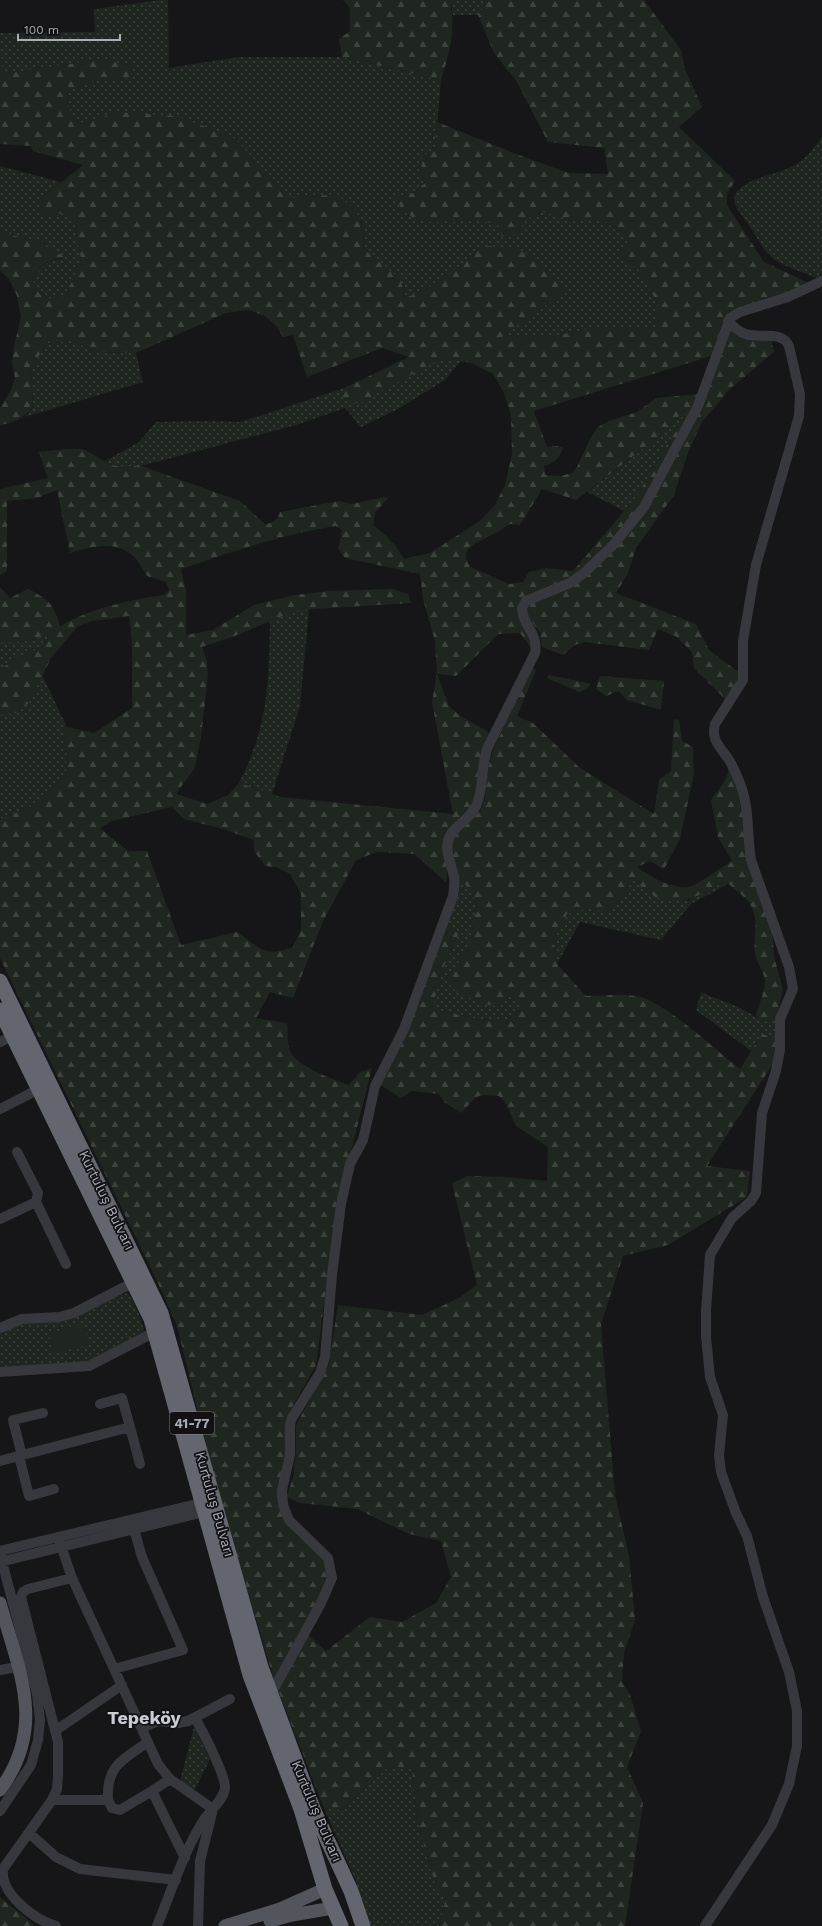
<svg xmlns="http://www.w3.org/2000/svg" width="822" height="1926" font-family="'Work Sans',sans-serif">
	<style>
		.grass { fill: url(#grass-dots) }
		.forest { fill: url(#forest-firs); fill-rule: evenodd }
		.pitch { fill: #1e261f }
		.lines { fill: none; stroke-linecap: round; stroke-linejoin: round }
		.minor { stroke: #37383d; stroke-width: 10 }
		.major { stroke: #53555c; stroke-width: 13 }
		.highway { stroke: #63666e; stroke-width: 15 }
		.labels { text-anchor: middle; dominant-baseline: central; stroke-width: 3.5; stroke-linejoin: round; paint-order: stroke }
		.shield { fill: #111113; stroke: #7b7e86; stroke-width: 1 }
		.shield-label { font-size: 13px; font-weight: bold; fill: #a8adb8 }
		.street-label { font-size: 14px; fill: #a8adb8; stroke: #111113 }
		.district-label { font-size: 18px; font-weight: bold; fill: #c9ccd4; stroke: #111113 }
	</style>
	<defs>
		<pattern id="grass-dots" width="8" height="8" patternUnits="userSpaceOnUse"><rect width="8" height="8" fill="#1e261f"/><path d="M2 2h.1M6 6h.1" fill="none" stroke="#3c433d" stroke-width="1.8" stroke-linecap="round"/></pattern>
		<pattern id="forest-firs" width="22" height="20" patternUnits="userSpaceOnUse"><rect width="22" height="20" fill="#1e261f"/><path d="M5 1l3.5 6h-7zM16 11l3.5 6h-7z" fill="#3c433d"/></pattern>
	</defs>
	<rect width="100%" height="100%" fill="#161618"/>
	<path class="grass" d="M160,0H168L169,68L239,57H342L441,80L435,147L422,158L421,173L425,182L413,193L419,221L446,222L479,220L498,225L503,238L519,232L523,222L539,211L576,221H604L628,236V246L616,253L638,269L658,304L657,327L647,329H590L549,337H501L560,295L481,246C455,271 439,286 404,298L401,280L364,249L362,222L336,194L289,199L235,139L119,112L84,123L72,118L67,101L70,90L100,80L128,78L102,59L5,74L0,53V33L95,32L94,9Z
		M450,0H489L478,15H453Z
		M822,137V277L816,278C803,272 778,265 769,255C761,246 755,234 748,224C744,218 738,211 735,204C728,181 776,175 789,168C803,162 813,150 822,137Z
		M0,166L61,182L39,200L48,216L68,212L75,226L81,259L66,296L49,299L38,292L32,279C43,261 48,262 66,257L52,251L43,242L11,235L0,229Z
		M72,341L97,352L136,353L143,382L25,417L33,407L31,369L47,343Z
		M441,358L461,361L445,380L398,409L361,427L345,408L296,425L141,466H114L105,461L139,442L156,422L207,421L240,422L344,388L342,395L409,375Z
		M690,406L637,496L624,511L587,492L672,426L681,413Z
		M309,609L300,706L272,794L239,783C268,726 269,683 270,621L296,610Z
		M49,634L44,646L19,657L0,669V642L29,641Z
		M42,675L67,727L63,726L67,757L66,775L29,808L0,819V714H14L29,703Z
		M458,879L474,892L476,909L469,948L446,979L496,1006L509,996L526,1005L507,1022L478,1019L432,1009L443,968L458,934L454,929L446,930L457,891Z
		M634,880L654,896L688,901L726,881L728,884L691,904L661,940L580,922L557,964L553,942L567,914L587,908L610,912Z
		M701,992C714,998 727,1002 740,1008C749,1012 758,1020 768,1022L778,1011L777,1039L762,1034L751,1051L696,1010Z
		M128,1293L138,1311L145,1333L89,1362L0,1368V1332L14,1325Z
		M194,1727L210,1759L194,1791L180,1781Z
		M412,1766L417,1819L434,1881L446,1898L439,1926H371L355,1879L323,1806L341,1810L386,1769Z"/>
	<path class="forest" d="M343,0H450C456,31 450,50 441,80L342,57L339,39L350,31V8Z
		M489,0H644L681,50L685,69L702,107L679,127L735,181L727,194V205L764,262L809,283L808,285L730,313L724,318L711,356L534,411L547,447L558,446L563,448C560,458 554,463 544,466L545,475L561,476L572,473L577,467L590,439L598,427L609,421L637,412L656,398L699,394L652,487L615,538L578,574L522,599L517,611L519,618L532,637V649L520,633L498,634L456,676L437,674L449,706L459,715L490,733L475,802L451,829L446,882L414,854L377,852L356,860L323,921L293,998L270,992L256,1018L287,1023C288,1031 287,1040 289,1048C293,1066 333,1079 349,1085L360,1072L372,1068L344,1179L326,1288L316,1365L289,1413L286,1436L284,1519L297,1536L325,1558L329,1569L325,1586L275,1683L215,1481L177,1326L157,1281L0,958V819L29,808L66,775L67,757L63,726L94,733L132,708V645L129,616L92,621L78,626L51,658L29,703L14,714H0V669L19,657L44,646L49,635L29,641L0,642V587L10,598L28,589C48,599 54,604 60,626C92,608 128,600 164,595L169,590L166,582L147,576C143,571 140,562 135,558C116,539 93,547 70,553L57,490L37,498L7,501V571L0,575V489L48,478L39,452L65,449H83L114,466H141L240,501L266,525L278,518L280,512L339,501L352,504L385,497L388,498L375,513L373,525C386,535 396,544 404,559L430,553L480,521L495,505L505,485L512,454L511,415L503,391L493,374L471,363L441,358L360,403L347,402L342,395L344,388L409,357L382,348L307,377L293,335L283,337L277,327L265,316L248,310L226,313L136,353L97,352L72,341L47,343L31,369L33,407C24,418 14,423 0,425V408L11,390L15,378L12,363L14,346L21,317L17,296L9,279L0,270V228L11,235L43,242L52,251L67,257C49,259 41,263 32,279L38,292L49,299L66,296L81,259L75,226L68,212L48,216L40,213L39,200L83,165L33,151L31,146L0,144V53L5,74L102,59L133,66V73L128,78L100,80L70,90L67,101L72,118L84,123L119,112L176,116L212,129L235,139L289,199L336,194C362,213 362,217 364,249L401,280L404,298C439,286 455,271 481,246L513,247L539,261L565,287L560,295L502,337H549L590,329H647L657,327L658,304L638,269L616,253L628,246V236L604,221H576L539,211L523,222L519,232L503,239L498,225L479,220L446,222L419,221L401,210L397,197L413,193L425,183L421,173L422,158L435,147L437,122L516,154L569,173L608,174L604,148L548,142L517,82L494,53L478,15ZM689,407L637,496L573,571L546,568L529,572L523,582L509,584L470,567C467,562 464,554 468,549C473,543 501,531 510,524L520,525L542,489L576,500L672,426L681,413ZM336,526L342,530L338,549L345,558L420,574L423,599L435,641L437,673L432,702L453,814L280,797L239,783L228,795L207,804L176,794L195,767L201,737L208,675L207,661L202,647L235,636L296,610L411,603L408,594L392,589L330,591L295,595L254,605L213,630L186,635V590L181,569C232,552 283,534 336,526ZM172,807L184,819L223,829L254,840V851L265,866L276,867L290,874L301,894V929L293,947C265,958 260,948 237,932L181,945L147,851H128L100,828L112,821Z
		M729,325L771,338L774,352L731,388L702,422L689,450L674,495L636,548L628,573L616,593L696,624L709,650L741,674L726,700L694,668L692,652L677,637L658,629L649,650L584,642L575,645L563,655L542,647L540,633L526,614L528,604L570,587L652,500Z
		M532,668L536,670L517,716L533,723L580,768L654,814L659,780L671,771L674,719L679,720L682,741L693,747L694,774L680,839L664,869L650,861L637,867C650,877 671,889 689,887C696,886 723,866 732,861L718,837L711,800C718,789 731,778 728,765L741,795L746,831L772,929L774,957L783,989L778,1011L768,1022L760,1020L756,1016C758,1006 765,991 765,982C765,971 756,963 755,953C753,939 758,924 753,910C748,896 734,891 726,881C702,893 681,910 654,896C647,892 640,885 634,880L610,912L587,908L567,914L553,942L557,964L586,996C604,996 627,992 644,998C674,1010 713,1048 740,1069L762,1034L777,1039L776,1059L707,1166L750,1171L747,1197L668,1245L623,1256L601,1324L615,1495L629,1555L635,1620L624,1653L622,1682L630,1695L641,1731L627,1767L643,1803L625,1926H439L446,1898L434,1881L417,1819L412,1766L386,1769L341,1810L323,1806L278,1690L308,1635L326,1651L370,1617L402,1622L436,1603L451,1577L441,1541L409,1534L357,1509L300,1503L287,1497L293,1477L296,1452V1425L329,1364L338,1305L422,1315L459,1298L477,1285L452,1183L468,1176L506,1177L547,1181L548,1147L516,1126L506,1104L499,1096L483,1095L476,1097L461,1113L444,1102L439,1094L412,1091L401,1098L379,1084L415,1012L446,930L454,929L458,934L443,968L432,1009L478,1019L507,1022L525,1005L509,996L496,1006L485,1004L457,993L446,979L469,948L476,909L474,892L458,879L451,846L452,839L480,811L485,798L488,768L493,750Z
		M549,675L591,684L587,689L579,692L547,678Z
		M600,676L664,681L661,710L627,700L619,691L606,696L596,689Z
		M0,1897L33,1924V1926H0Z"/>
	<path class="pitch" d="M84,1324L89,1344L54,1354L49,1334Z"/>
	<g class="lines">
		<path class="minor" d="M0,1042L12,1036
			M0,1109L39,1089
			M17,1152L38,1193L36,1202
			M0,1219L36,1202L66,1264
			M0,1328L22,1319L59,1317L74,1313L134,1282
			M0,1372L89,1366L155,1332
			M100,1404L122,1398L130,1427
			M19,1456L29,1496L54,1489
			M22,1456L13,1420L43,1413
			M0,1461L130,1427L140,1464
			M58,1537L72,1578L158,1764L170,1779L213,1809L200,1861L198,1926
			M0,1551L201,1503
			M0,1554L37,1694L40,1720L38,1740L31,1765L0,1811
			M0,1562L204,1512
			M114,1669L183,1650L142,1557L134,1529
			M0,1670L17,1667
			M271,1694L321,1603L332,1578L328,1558L295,1526L289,1520L283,1505L282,1490L290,1455V1425L292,1418L320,1373L325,1357L332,1275L341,1204L350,1164L363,1140L375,1086L404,1029L453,896C454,890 455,884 454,877C452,866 445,853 448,841C451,827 470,820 476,806C485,787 480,766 488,747L535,653C539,632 522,626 522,608L526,601L570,583L584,573L614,544L644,507L698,406L730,318L740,312L788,297L822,281
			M142,1728L158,1721L178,1723L188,1721L230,1699
			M55,1731L122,1685
			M152,1791L185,1858
			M52,1800H108C106,1765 123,1760 148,1742
			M108,1800L112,1808L120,1810L152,1791L170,1779
			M29,1833L56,1857L80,1869L176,1880
			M56,1926C36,1920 0,1895 3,1869L52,1800L57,1789L58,1776V1742L21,1597L23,1592L28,1589L72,1578
			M157,1926C172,1890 184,1850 205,1818C212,1809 224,1799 225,1788C226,1776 202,1730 195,1718
			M705,1926L772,1825L789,1784L797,1746V1711L789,1672L763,1597L747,1536L736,1513L721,1472L719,1455L723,1415L710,1377L706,1337V1311L710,1255L732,1218L751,1201L756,1193L762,1113L776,1071L780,1050V1019L793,989L789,967L751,860C746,829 751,806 737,776C734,769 731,762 727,757C719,746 711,739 715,724L743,680V641L756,565L799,416L800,394L789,346C782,330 760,339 746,334C738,332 733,326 728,321"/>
		<path class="major" d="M0,1603C19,1672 47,1726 0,1790
			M270,1921L292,1915L333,1908
			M225,1926L280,1909L325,1889"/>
		<path class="highway" d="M0,981L161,1313L261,1667L314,1811L351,1891L363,1926
			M0,1010L151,1319L250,1675L301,1809L325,1889L341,1926"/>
	</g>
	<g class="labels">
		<rect class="shield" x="170" y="1412" width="44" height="22" rx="3"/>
		<g class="shield-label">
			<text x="192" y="1423">41-77</text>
		</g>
		<g class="street-label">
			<text transform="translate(107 1200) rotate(64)">Kurtuluş Bulvarı</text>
			<text transform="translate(215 1504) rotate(74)">Kurtuluş Bulvarı</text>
			<text transform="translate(317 1811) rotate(67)">Kurtuluş Bulvarı</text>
		</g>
		<g class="district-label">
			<text x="144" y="1717">Tepeköy</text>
		</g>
	</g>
	<path d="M18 34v6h102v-6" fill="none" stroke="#a8adb8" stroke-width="2"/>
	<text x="24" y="34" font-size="12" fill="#a8adb8" stroke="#111113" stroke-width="3" paint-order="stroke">100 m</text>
</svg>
